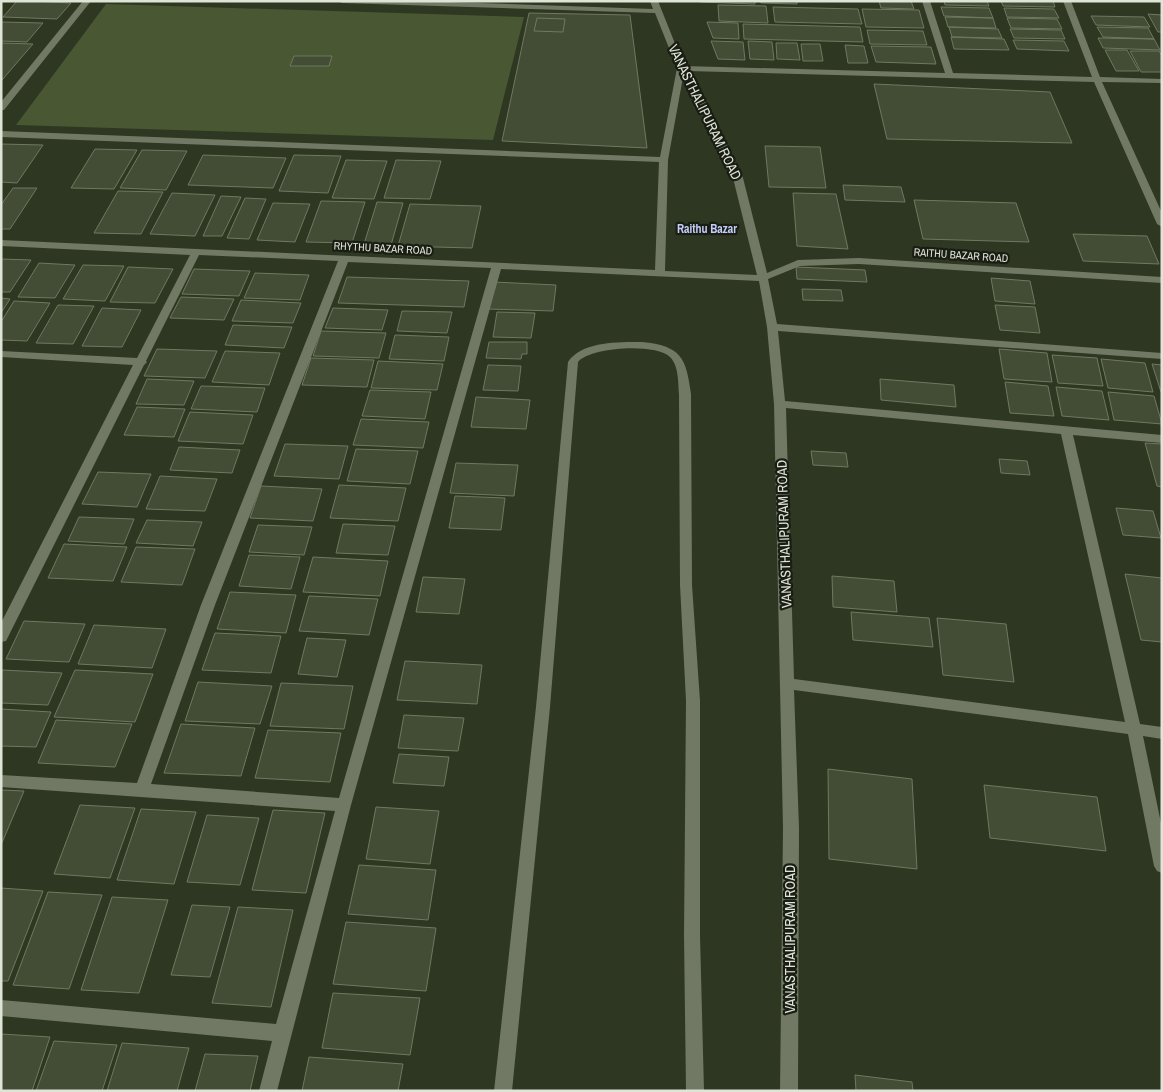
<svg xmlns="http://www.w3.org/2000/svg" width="1163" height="1092" font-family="'Archivo Narrow',sans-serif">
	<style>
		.green { fill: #495732 }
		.building { fill: #434c35; stroke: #6f7960 }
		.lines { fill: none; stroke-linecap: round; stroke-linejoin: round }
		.minor { fill: #717965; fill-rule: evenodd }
		.labels { text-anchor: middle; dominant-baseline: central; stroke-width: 4.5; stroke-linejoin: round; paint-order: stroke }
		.far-street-label { font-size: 11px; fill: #dee4d6; stroke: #191d13 }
		.far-neighbourhood-label { font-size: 12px; font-weight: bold; fill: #c4cdf8; stroke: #191d13 }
		.street-label { font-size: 14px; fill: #dee4d6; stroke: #191d13 }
	</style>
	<rect width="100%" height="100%" fill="#2e3721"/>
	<path class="green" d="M106,4L524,17L493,140L16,125Z"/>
	<path class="building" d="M17,1H34L71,3L57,19L3,17Z
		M700,1H755V4L700,2Z
		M760,1H797V4L761,3Z
		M879,1H911L914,9L881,8Z
		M944,1H987L989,6L945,5Z
		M1001,1H1053L1055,7L1003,6Z
		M718,5L766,6L768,23L719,21Z
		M773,7L858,9L862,24L775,22Z
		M941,7L989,8L993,18L944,16Z
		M1004,8L1054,9L1059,18L1007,17Z
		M862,9L919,10L924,28L866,27Z
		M529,13L630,15L647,148L502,141Z
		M1148,14L1162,15V32H1158Z
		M1091,16L1144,17L1150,27L1096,25Z
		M945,17L993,18L996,28L948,27Z
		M537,18L565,19L563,32L534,31Z
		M1007,18L1057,19L1062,29L1011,28Z
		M1,22L43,23L27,42L1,41Z
		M707,22L738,23L739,39L713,38Z
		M743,24L860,27L863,42L744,39Z
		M949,27L998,29L1002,38L952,37Z
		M1097,27L1148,28L1154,39L1103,37Z
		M1010,29L1061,30L1065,39L1014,38Z
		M867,30L923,31L927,45L870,44Z
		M951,37L1004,39L1009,50L954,49Z
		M1098,38L1154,39L1160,50L1103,48Z
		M1013,40L1064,41L1069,51L1017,49Z
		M711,41L743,42L745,60L718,59Z
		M748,41L772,42L774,60L750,59Z
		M1,43L33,44L2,80H1Z
		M776,43H797L800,60L777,59Z
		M801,44H820L823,61H803Z
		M845,45L864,46L868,63H848Z
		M871,46L931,47L936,64L876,62Z
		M1105,50H1127L1139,71H1116Z
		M1130,51H1159L1162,56V72H1141Z
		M294,56H332L329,66H290Z
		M874,84L1050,92L1072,143L887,139Z
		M1,144L43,145L17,183L1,182Z
		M765,146L820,147L826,188L769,187Z
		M95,149L137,150L114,189L71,188Z
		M142,150L187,151L166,190L120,188Z
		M203,155L286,158L273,188L188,185Z
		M294,155L341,156L328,193L279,191Z
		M346,160L387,161L374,199L332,198Z
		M396,160L441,161L430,199L384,198Z
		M843,185L901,187L905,202L845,200Z
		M13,188H37L10,229H1V205Z
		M118,191L163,192L141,234L94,233Z
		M172,193L215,195L195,236L150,234Z
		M793,193L836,194L848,249L797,246Z
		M221,196L241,197L222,236H203Z
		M245,198L266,199L249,239L227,238Z
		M914,200L1016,203L1029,242L923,239Z
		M321,201L365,202L352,243L306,242Z
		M377,202L403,203L391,245L364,244Z
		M273,203L310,204L295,242L257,240Z
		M410,204L481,206L472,248L398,246Z
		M1073,234L1147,236L1159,264L1083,261Z
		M1,259L31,260L10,292H1Z
		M39,263L75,265L55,298L18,297Z
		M83,265L124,266L105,301L63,299Z
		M128,267L173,269L155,303L110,302Z
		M796,267L865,270L867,282L797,279Z
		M194,269L250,271L239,296L182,294Z
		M255,273L309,275L300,300L244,298Z
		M347,277L469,281L464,307L338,303Z
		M991,278L1030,281L1035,304L995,301Z
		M494,282L556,285L553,311L488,309Z
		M802,289L841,290L843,301L803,300Z
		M181,297L234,299L224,320L170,318Z
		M1,298L10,299L1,313Z
		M241,300L301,303L293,323L232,321Z
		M14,301L50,303L27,341L1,340V322Z
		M58,305L94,306L73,344L36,343Z
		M995,305L1035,307L1040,333L1000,330Z
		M102,308L141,310L122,347L82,346Z
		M333,308L388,310L382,330L325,328Z
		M402,311L452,312L447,333L397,331Z
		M497,312L535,313L531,338L493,337Z
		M233,325L292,327L284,348L225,345Z
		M321,331L386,333L379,358L313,356Z
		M395,335L449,337L444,361L389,359Z
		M489,342H527V354H522L521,359L486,358Z
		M157,349L217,351L205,378L144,376Z
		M999,349L1047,353L1052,382L1004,379Z
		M225,351L280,353L269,385L212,382Z
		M1052,355L1097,358L1103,386L1058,383Z
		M311,358L374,360L367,387L302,385Z
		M1101,359L1145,363L1153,392L1108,388Z
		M378,361L443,364L437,390L371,388Z
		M1152,364L1162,365V392H1161Z
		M488,365L521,366L518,391L483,390Z
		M147,379L194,381L184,405L136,404Z
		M880,379L954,385L956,407L881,400Z
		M1005,382L1048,386L1054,416L1010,413Z
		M201,386L265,388L257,412L191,409Z
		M1056,387L1102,391L1109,420L1062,416Z
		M370,390L431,392L425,419L362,416Z
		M1108,392L1154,396L1162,424L1114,420Z
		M476,397L530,400L526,429L471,427Z
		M137,407L185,409L174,437L124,435Z
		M190,412L253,415L243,444L178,441Z
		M361,419L429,422L423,448L353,445Z
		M1145,443L1162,444V487L1157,486Z
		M285,444L348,446L339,479L274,476Z
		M179,447L240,450L232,473L170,470Z
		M356,449L418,451L410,484L347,481Z
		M811,451L846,453L848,467L813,465Z
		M999,459L1027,461L1030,475L1001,473Z
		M456,463L518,465L514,496L450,493Z
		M98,472L151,474L137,507L82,504Z
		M160,476L217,479L205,511L146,509Z
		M339,485L406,488L398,521L330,518Z
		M261,486L322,489L313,521L250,518Z
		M455,496L505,498L501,530L449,528Z
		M1116,508L1153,511L1161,538L1123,535Z
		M79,517L134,519L124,544L68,541Z
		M147,520L202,522L193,546L136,543Z
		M343,524L395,526L388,555L336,553Z
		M258,525L312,527L304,555L249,552Z
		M64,544L127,547L113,581L48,578Z
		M136,547L195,549L182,585L121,582Z
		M249,555L300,557L291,589L239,586Z
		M313,557L388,561L380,596L303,592Z
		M1125,574L1162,578V642L1141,640Z
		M832,576L894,581L897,612L833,607Z
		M423,577L465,579L459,614L416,612Z
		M230,592L296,595L286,633L217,629Z
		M309,596L378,599L369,635L299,631Z
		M851,612L929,618L933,647L853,640Z
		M937,618L1006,624L1014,682L943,675Z
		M24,621L85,624L69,662L6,659Z
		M94,625L166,629L152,668L78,664Z
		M215,633L281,636L271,673L202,670Z
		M307,638L346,640L337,677L298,674Z
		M405,661L482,665L477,704L397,700Z
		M2,670L62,673L48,705L1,703Z
		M75,670L153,674L135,722L54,717Z
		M198,682L272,686L260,724L185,721Z
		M281,683L353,686L344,729L270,726Z
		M1,709L51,712L36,747L1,746Z
		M404,715L464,718L458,751L398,748Z
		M56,720L132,724L115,767L38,763Z
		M181,724L255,728L241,776L164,773Z
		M268,730L341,733L330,782L255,778Z
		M399,754L449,757L444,786L393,783Z
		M828,769L912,779L917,869L829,859Z
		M984,785L1097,797L1106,851L990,838Z
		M1,790L24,791L1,845Z
		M80,805L135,808L110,878L54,874Z
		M376,807L439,811L430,864L366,859Z
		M141,809L196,812L174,884L117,880Z
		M273,810L325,813L306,893L252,890Z
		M207,815L259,818L240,885L187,882Z
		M359,865L436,870L428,920L348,914Z
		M1,888L43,891L8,981H1Z
		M48,892L102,895L69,989L13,985Z
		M112,897L168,900L139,993L81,990Z
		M192,905L230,907L210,977L171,975Z
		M238,907L293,910L271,1007L212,1003Z
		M346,922L436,928L426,991L333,984Z
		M333,993L420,998L410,1055L322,1048Z
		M1,1034L50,1037L32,1091H1Z
		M54,1041L117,1045L102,1091H36Z
		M122,1043L189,1048L177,1091H107Z
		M205,1054L258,1056L250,1091H195Z
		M309,1057L403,1064L398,1091H302Z
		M855,1075L912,1082L913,1091H856Z"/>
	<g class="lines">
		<path class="minor" d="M83,1H91L4,110H1V102Z
			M338,1H420L653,9L650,1H658L684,66L945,73L922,1H930L953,73L1092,77L1063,1H1071L1100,77L1162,79V83L1102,82L1162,213V227L1157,224L1094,82L687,71L699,89L743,178L767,273L798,260L859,258L1162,277V283L859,264L800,266L768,279L777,324L1162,353V359L778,331L785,401L1162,435V443L1073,435L1140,724L1162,727V739L1143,736L1162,828V873L1157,871L1154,866L1128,734L794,690L799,828L798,1091H780L783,828L774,404L767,327L759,281L501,269L351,805L277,1091H259L272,1041L1,1016V1000L276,1024L335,811L1,787V775L137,783L201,605L338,261L199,255L146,361L147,362L144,365L6,641L1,642V623L133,365L1,357V351L137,358L190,255L1,246V240L655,270L659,162L1,137V131L660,157L677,68L655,13L342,3ZM683,77L691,89L733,178L757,275L665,271L668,160ZM348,262L491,268L339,798L151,784L215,605ZM786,408L1061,434L1125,722L794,679Z
			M642,342C681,346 686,357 691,394L692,585L700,701V936L704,1091H686L684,936L686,701L680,585L679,394C678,383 679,366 670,357C655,343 591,347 578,362L550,707L512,1091H494L536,707L568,362C582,341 619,342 642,342Z"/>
	</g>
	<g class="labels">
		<g class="far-street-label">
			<text transform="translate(383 248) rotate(3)">RHYTHU BAZAR ROAD</text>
			<text transform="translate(961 255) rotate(4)">RAITHU BAZAR ROAD</text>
		</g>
		<g class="far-neighbourhood-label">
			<text x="707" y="229">Raithu Bazar</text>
		</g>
		<g class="street-label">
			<text transform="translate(705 112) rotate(64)">VANASTHALIPURAM ROAD</text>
			<text transform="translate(784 534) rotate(-92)">VANASTHALIPURAM ROAD</text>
			<text transform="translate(790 939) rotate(-90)">VANASTHALIPURAM ROAD</text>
		</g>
	</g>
	<rect width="1163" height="1092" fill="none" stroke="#dee4d6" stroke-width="5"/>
</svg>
